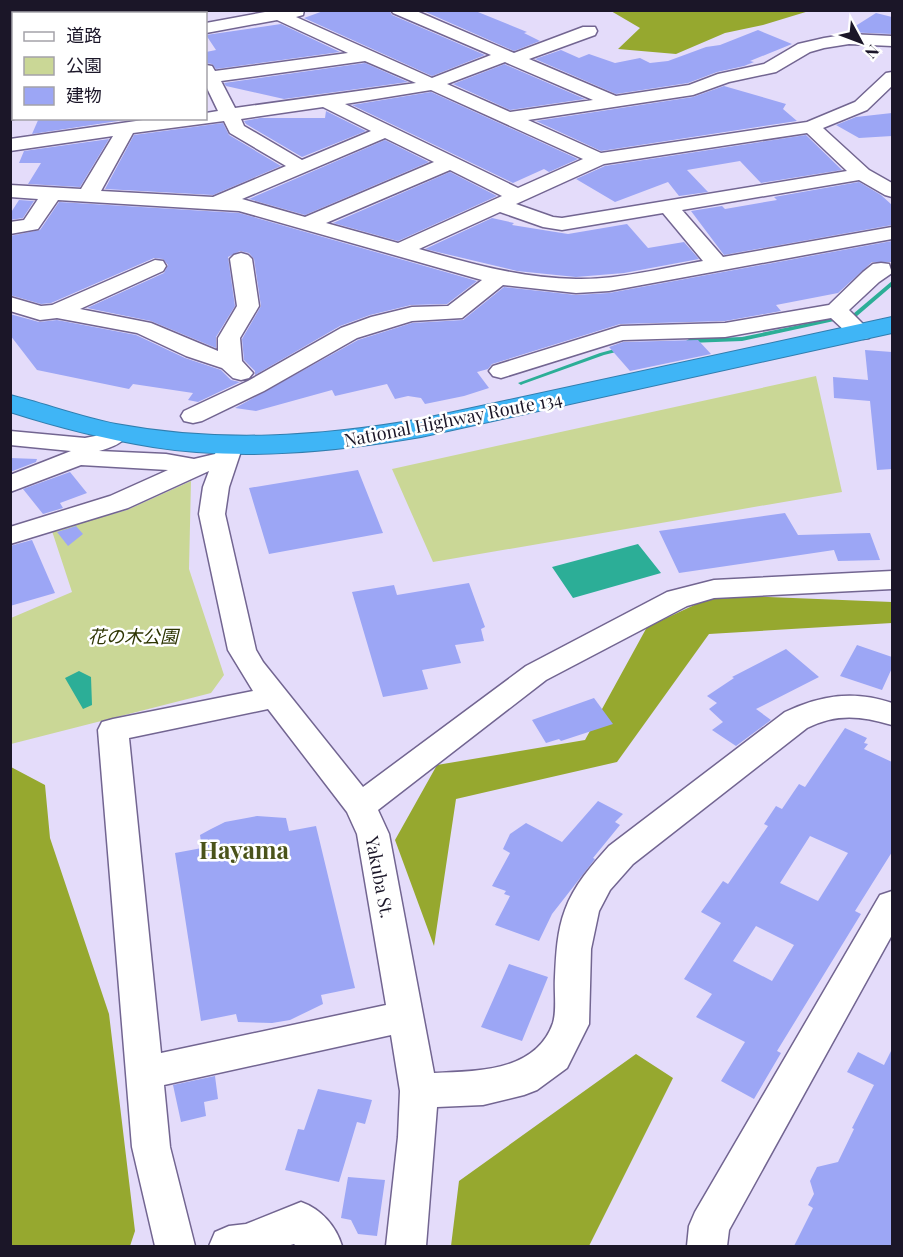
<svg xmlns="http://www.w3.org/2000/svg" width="903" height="1257" font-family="'Playfair Display','Noto Sans JP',serif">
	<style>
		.green { fill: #cad796 }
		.forest { fill: #96a82f }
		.water { fill: #2cae97 }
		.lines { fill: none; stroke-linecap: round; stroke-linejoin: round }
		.stream { fill: #2cae97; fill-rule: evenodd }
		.building { fill: #9ca6f5; fill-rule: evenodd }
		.minor-casing { stroke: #726591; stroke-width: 3 }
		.highway-casing { stroke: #327dae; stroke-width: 2 }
		.minor { fill: #fff; fill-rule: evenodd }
		.highway { fill: #3fb5f6; fill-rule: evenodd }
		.labels { text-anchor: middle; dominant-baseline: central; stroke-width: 5; stroke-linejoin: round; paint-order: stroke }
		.street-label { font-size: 18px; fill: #1b1628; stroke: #fff }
		.park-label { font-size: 18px; font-style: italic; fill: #2d3402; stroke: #fff }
		.district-label { font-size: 24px; font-weight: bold; fill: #4a531a; stroke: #fff }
	</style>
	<rect width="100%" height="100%" fill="#e4dcfa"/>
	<path class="green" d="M816,376L842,492L433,562L392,469Z
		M191,481L189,569L224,675L211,693L11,744V618L72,592L52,531L127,510Z"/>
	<path class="forest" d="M11,10H211V11L203,14H14L13,60L11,61Z
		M611,11H809L763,25L725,33L676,54L618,49L640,28Z
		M716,595L892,602V623L709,634L617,762L456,799L434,946L395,840L437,765L585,740L647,627Z
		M11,767L45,785L50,838L109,1014L135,1231L130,1246H11Z
		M636,1054L673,1078L589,1246H451L459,1181Z"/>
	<path class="water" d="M638,544L661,573L573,598L552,567Z
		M79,671L91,677L92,705L83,709L65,678Z"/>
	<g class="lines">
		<path class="stream" d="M892,281V286L857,316L742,341L689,343L686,341L689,339L742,337L853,314Z
			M622,347L624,348V350L604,355L523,384L521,385L518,383L600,353Z"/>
	</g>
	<path class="building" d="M326,10H389L392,15L485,55L432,76L304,18Z
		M421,10H473L527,32L524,33L540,41L514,51Z
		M876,13L892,17V34L846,32Z
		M281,24L340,52L216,69L212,64L206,63V52L216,50L206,35Z
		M758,30L792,44L750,61L754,62L744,66L717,72L688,83L616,94L535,59L561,50L579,58L589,54L615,63L640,58L650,63L668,61L706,47L720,45Z
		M365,63L408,82L284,99L226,86L224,83Z
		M505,64L506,65L585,99L510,110L453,84Z
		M724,86L786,104L783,109L797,121L601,151L536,121L693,97Z
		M431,92L578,159L549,172L544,169L513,183L352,105Z
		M326,111L366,131L302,157L246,124L244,121L260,118H325Z
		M892,113V136L859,138L836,125L856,117Z
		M39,118H138L32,134Z
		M223,123L229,135L281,166L213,195L105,189L134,135Z
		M806,135L842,170L761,183L740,161L687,170L708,192L679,196L668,182L615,202L576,179L605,166Z
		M109,139L80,187L28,184L41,163H19L24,151Z
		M385,140L429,162L305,215L249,199Z
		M450,172L497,196L398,241L333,223Z
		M859,182L881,195L892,205V225L724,255L691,211L722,206L725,209L777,200L774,197Z
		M19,200L34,201L23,218L10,220V214Z
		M59,202L239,213L477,281L447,304L411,305L370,315L340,326L255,375V371L244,360L242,339L261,306L254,259L249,253L240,251L228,257L235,306L216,337V348L151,321L87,308L164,273L168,265L163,259L154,258L51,303L41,304L10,295V236L40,230Z
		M492,218L514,223L512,225L568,234L627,224L648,248L684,242L699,259L624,273L576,277L517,271L425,249Z
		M892,241V262H872L838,293L776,305L781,311L725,321L620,324L492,364L488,369L477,372L489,388L464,396L425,404L421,398L408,396L395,399L387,384L335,396L332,390L256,411L235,408L358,340L412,323L463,320L504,287L576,295L609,293Z
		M10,314L39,322L57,320L136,335L185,358L221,370L231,380L240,382L198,402L188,400L193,393L133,384L129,389L37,370L10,335Z
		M698,340L711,354L630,371L609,347L623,342Z
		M865,350L892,352V469L877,470L870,401L834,398L833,377L868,380Z
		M10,458L37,459L36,462L10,472Z
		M358,470L383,533L269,554L249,488Z
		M70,472L87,493L60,503L63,508L43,514L23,489Z
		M785,513L798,535L870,533L880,560L838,561L834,550L679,573L659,531Z
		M76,526L83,534L68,546L57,532Z
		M32,540L55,593L10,606V546Z
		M469,583L485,627L481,629L484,641L455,645L461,663L422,670L428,689L383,697L352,592L394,585L397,595Z
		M857,645L892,657V668L882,690L840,676Z
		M786,649L819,677L756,709L771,720L736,746L712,730L723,722L709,709L717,703L707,696L734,678L732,677Z
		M594,698L613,724L561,741L559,739L546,743L532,720Z
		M845,728L867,738L864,743L868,744L864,749L892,762V852L855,911L861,914L777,1051L781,1053L754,1099L721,1081L745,1042L696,1017L712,994L684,979L721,923L701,912L723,881L728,884L768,826L764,824L776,806L782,809L799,784L805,787ZM810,836L848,853L818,901L780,883ZM756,926L794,945L772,981L733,961Z
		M598,801L623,814L615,822L620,825L593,858L595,859L552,914L539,941L495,925L510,896L504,894L506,891L492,886L510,853L503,849L510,834L526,823L562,842Z
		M257,816L286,818L289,831L316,826L355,988L321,995L323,1004L290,1020L272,1023L238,1022L236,1014L201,1021L175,853L202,848L200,835L211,829L225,822Z
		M509,964L548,977L522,1041L481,1027Z
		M892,1049V1246H794L813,1208L808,1205L814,1194L810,1181L817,1167L838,1162L854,1129L852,1128L874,1085L847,1072L858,1052L884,1065Z
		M215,1076L218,1099L204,1102L206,1116L181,1122L173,1085Z
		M318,1089L372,1100L365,1124L357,1122L339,1182L285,1170L298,1129L304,1130Z
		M348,1177L385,1180L377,1236L358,1234L351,1220L341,1218Z"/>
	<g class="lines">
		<defs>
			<path id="minor" d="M276,10H304L303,15L296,17L432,78L491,55L393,13L391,10H414L514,53L583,27H595L597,31L595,35L529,59L616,96L689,85L718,74L764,64L798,44L824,38L849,34L892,36V46L849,44L824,48L810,52L776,72L729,82L693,95L528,120L601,153L807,122L855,102L886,73L892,72V86L867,110L823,128L869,170L892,183V197L885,195L859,180L682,210L723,257L892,227V239L609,291L576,293L503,285L462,318L412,321L357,338L264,391L202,421L193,423L184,421L181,416L184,411L248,381L341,328L371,317L412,307L448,306L482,280L239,211L58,200L38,229L10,234V222L24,220L38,199L10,197V185L81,189L113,136L10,151V139L157,118H206V113L218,111L206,86V65L212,66L215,71L348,53L277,20L206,33V23ZM365,61L416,83L235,108L221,81ZM505,62L507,63L593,100L510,112L447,84ZM431,90L583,159L518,188L345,104ZM323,107L371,131L302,160L244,126L241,119ZM224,121L230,133L286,166L213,197L101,191L133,133ZM807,133L847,171L562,218L553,217L516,204L604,164ZM385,138L434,162L305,217L242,199ZM450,170L502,196L398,243L326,223ZM500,212L543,227L562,230L663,213L703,261C662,268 618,280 576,279C522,278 471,264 419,249Z
				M10,108H14V118H17L10,120Z
				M241,253L248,255L252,259L259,306L240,338L242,361L253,373L249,378L241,380L233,378L222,368L186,356L137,333L57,318L40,320L10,311V297L41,306L52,305L155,260L163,261L166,266L163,271L80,309L151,323L218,351V338L237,306L230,259L234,255Z
				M881,263L889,264L892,273L879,282L849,310L872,333L869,338C852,342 843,328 831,318L725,337L623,340L501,378L493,376L489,371L493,366L621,326L725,323L829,305L863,272L873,264Z
				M118,426L127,428L130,433C123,443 111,448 99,451L166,454L194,459L215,454L222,440L231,438L240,440L243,445L229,487L225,514L256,650L263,662L363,787L526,666L667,592L714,580L892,571V589L714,598L687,606L546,680L378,810L389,834L434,1073C477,1071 536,1072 553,1023C557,1010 554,991 555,977C556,955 557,931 565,910C574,885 592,865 609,846L785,712C821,695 854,690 892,703V725C861,716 837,713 807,728L633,864L610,890L599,911L591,949L589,1024L567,1068L537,1090L524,1095L483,1105L437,1107L426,1246H386L398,1137L400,1091L391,1035L164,1085L170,1147L195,1246H155L132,1147L98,730L102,722L113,719L253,691L228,650L199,514L203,487L209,471L128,508L10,544V527L110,496L168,470L81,465L10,492V475L71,451L10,445V431L85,438L95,436ZM268,709L347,812L357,834L386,1005L161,1053L129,738Z
				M892,891V935L729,1230L727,1246H687L689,1226L695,1212L880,895Z
				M301,1202C321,1209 336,1226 342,1246H296L294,1244L287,1246H209L215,1232L229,1226L246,1224Z"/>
			<path id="highway" d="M892,317V333L421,437C333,452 242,461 153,447C104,439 57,427 10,412V395C46,404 80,417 116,424C218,443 319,437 421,419Z"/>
		</defs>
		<use href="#minor" class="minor-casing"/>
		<use href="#highway" class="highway-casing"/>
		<use href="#minor" class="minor"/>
		<use href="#highway" class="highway"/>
	</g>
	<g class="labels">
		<g class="street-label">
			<text transform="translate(453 419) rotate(-11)">National Highway Route 134</text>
			<text transform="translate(380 877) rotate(79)">Yakuba St.</text>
		</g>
		<g class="park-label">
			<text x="133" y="636">花の木公園</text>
		</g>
		<g class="district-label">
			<text x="244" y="849">Hayama</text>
		</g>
	</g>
	<rect width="903" height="1257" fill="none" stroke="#1b1628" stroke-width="24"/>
	<rect x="12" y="12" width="195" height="108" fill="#ffffff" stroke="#a4a2a9" stroke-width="1.5"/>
	<rect x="24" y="32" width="30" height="9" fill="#ffffff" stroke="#a4a2a9" stroke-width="1.5"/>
	<text x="66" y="42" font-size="18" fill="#1b1628">道路</text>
	<rect x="24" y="57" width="30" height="18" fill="#cad796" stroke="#a4a2a9" stroke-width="1.5"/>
	<text x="66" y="72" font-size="18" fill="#1b1628">公園</text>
	<rect x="24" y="87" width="30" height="18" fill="#9ca6f5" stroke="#a4a2a9" stroke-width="1.5"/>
	<text x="66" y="102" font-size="18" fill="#1b1628">建物</text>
	<g transform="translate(861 42) rotate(131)" stroke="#ffffff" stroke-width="4.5" paint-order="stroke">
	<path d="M0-4.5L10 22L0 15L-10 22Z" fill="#1b1628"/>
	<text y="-9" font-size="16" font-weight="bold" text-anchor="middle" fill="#1b1628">N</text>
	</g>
</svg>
